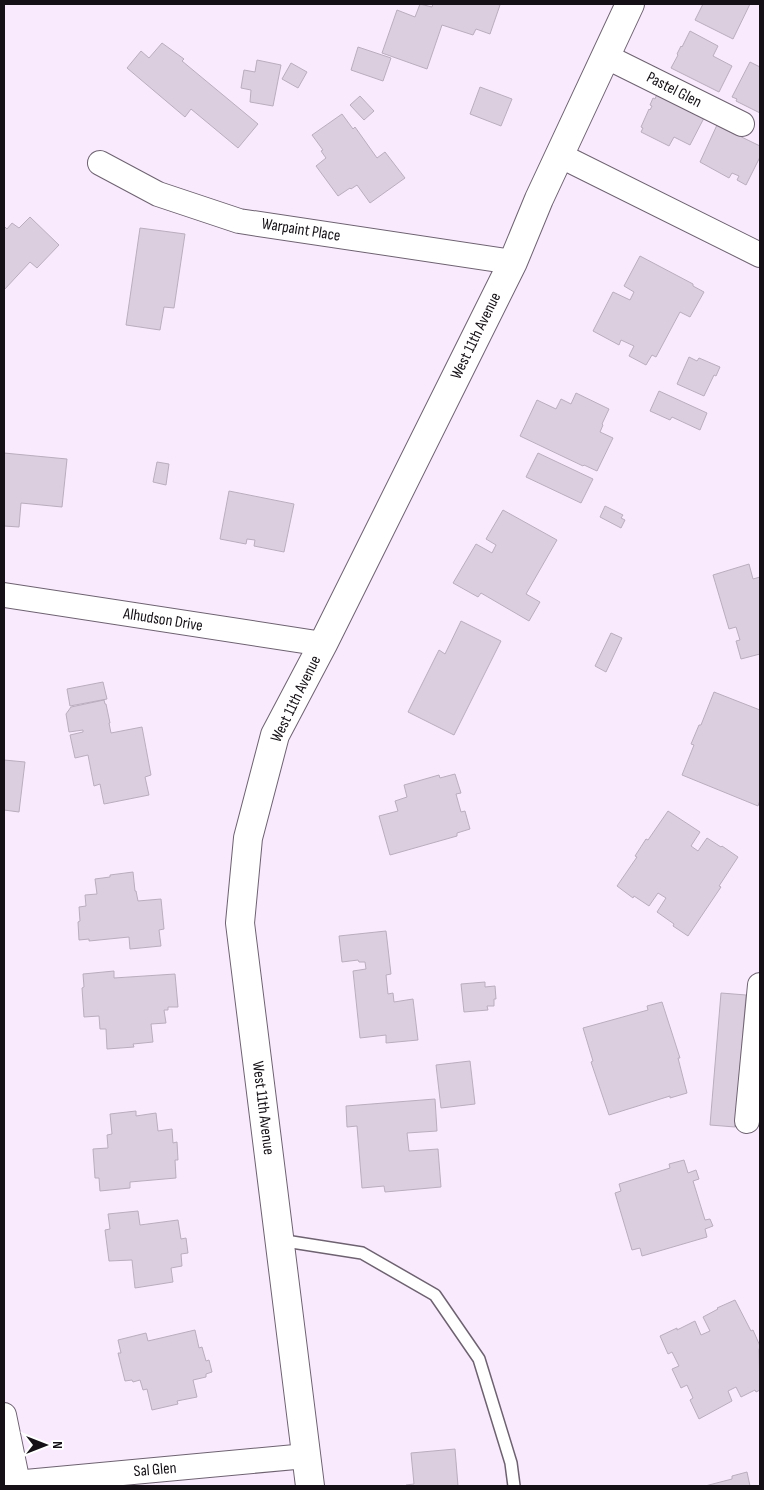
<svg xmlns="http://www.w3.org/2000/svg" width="764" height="1490" font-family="'Sofia Sans Condensed',sans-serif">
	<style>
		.building { fill: #dbcedf; stroke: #baaebe }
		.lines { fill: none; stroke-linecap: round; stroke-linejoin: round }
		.service-casing { stroke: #6e6271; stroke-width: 14 }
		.minor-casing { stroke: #6e6271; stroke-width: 26 }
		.tertiary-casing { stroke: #6e6271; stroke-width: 30 }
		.service { stroke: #fff; stroke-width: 11 }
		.minor { stroke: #fff; stroke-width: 24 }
		.tertiary { stroke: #fff; stroke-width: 28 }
		.labels { text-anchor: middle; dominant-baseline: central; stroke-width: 4; stroke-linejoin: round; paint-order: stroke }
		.street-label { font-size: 16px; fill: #141015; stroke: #fff }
	</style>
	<rect width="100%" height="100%" fill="#f9ebfd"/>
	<path class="building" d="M420,4L432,7L433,4H496L500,5L490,34L476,29L473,35L442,25L427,69L382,53L397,10L415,17Z
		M703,4H750L733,39L695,20Z
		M690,31L718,46L713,56L732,66L719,92L671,68L678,55L677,54L681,46L682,47Z
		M162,43L184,59L182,61L258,124L238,148L191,109L185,117L127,68L141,51L149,58Z
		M358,47L391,58L383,81L351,70Z
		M257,60L281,65L273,106L250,102L251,90L241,88L244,70L255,72Z
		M750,62L760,67V113L736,101L737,99L732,97Z
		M291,63L307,72L298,88L282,79Z
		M480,87L512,99L501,126L470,114Z
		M657,94L704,118L690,145L674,137L669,146L641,132L643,128L641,127L649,109L650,110L652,106L650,105L653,98L655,99Z
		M360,96L374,111L364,120L350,105Z
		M342,114L353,129L355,127L377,158L385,152L405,178L370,203L357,185L351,189L350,188L338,196L316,166L326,158L321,151L323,150L312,135Z
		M717,125L760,146V157L746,185L737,180L739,176L732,173L729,178L700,162Z
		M30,217L59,245L37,268L30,262L4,290V226L7,229L12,223L19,228Z
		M140,228L185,234L174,308L164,307L160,330L126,325Z
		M640,256L693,284V286L704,292L690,317L680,312L656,357L652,355L646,365L629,356L634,346L621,340L619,345L593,331L613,292L630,300L634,292L624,286Z
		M689,357L697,361L699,358L720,367L716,376L714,375L704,396L677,384Z
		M659,391L707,413L700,430L672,417L670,420L650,411Z
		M576,393L609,409L602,424L603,425L600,432L613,438L597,471L584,465L583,466L520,436L537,400L556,409L561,399L571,404Z
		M4,453L67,459L62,507L21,503L19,527L4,526Z
		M538,453L593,479L581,503L526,477Z
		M157,462L169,464L166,485L153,482Z
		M229,491L294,504L284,552L254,546L255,540L247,539L246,544L220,539Z
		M605,506L623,515L621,518L625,520L621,528L600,517Z
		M503,510L557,540L526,594L540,602L529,621L481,593L478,597L453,583L476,544L492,553L496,545L486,539Z
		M749,564L753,579L760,577V654L741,659L736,641L740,640L736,627L729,629L713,575Z
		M461,621L501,641L454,735L408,712L439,650L445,654Z
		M611,633L622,638L606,672L595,666Z
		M103,682L107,699L70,706L67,689Z
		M714,692L760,710V800L758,806L682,775L694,745L691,744L699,725H701Z
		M104,700L105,704H106L110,723H109L111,733L142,727L151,775L145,777L149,795L104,804L100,784L94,786L88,755L75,758L70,735L83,732V730L69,732L66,714L71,707Z
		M4,760L25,762L19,812L4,810Z
		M455,774L461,793L456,794L461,812L465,811L470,829L457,833V836L390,855L379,816L398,811L395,801L407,797L404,785L439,775L440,778Z
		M668,811L700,832L691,846L698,851L707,838L721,847L722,846L738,857L719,886L721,887L688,936L673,926L674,924L657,912L666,898L658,893L649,906L634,896L633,898L617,886L637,857L635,856L646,839L648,840Z
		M133,872L135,891H136L138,901L161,899L164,929L159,930L161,946L130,949L129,937L89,941V939L79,940L78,922L80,921L79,907L86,906L85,895L97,894L95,879L110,877V875Z
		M386,931L391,974L386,975L388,994L393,993L394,1002L413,999L418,1040L386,1043V1035L360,1038L353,971L366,969L365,962H359L358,960L342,962L339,936Z
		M114,971V978L175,974L178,1007H168V1010H164L166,1023L151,1024L153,1042L133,1044L134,1047L107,1049L106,1029H100L99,1016L84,1017L82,988L84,987L83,974Z
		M485,982V987L495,986L496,999H494V1006H487L488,1010L464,1012L461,984Z
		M721,993L746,995L735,1127L710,1125Z
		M662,1002L680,1058H678L687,1093L670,1098V1096L609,1115L591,1062L593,1061L583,1028L648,1010L647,1006Z
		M470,1061L475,1104L441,1108L436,1065Z
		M435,1099L437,1131L407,1133L409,1151L438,1149L441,1187L385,1192L384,1186L362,1188L357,1126L347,1127L346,1106Z
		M136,1111V1116L156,1113L158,1131L172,1129L173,1143L177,1142L178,1160H175L176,1178L130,1182V1188L100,1191L99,1178H95L93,1149L108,1148L107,1135L112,1134L110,1114Z
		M684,1160L688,1173L696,1170L699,1179L693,1181L705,1220L710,1219L713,1226L705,1229L707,1237L642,1256L640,1248L632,1250L615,1193L621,1191L619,1184L670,1168L669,1164Z
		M138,1211L140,1225L178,1220L181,1239L186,1238L188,1253L181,1254L182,1266L171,1268L173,1282L135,1288L132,1260L109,1261L105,1230L110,1229L108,1214Z
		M735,1300L751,1331L753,1330L760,1346L759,1350L760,1390L756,1392L755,1390L741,1397L736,1387L728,1391L732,1401L699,1419L690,1400L693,1398L687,1385L681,1388L672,1369L679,1366L672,1352L668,1354L660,1336L677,1328V1330L695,1321L701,1335L710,1331L703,1317L718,1309L717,1308Z
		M195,1330L199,1348L202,1347L206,1361L209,1360L212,1372L206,1374V1377L193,1380L197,1397L177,1401L178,1404L152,1410L147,1389L143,1390L140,1380L133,1382L132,1380L125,1381L118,1353H121L118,1340L146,1333L148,1341Z
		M455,1449L458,1486H406V1485L414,1484L411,1453Z
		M747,1472L750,1486H705L732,1479V1476Z"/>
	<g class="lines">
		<defs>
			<path id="service" d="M279,1240L362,1253L435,1295L479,1359L511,1463L514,1486"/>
			<path id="minor" d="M605,56L742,124
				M559,155L760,255
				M100,163L158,194L239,221L513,262
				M4,595L323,644
				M747,1121L760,985
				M4,1415L18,1483
				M4,1484L306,1456"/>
			<path id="tertiary" d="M310,1486L240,923L248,838L275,735L323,644L513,262L539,199L630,4"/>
		</defs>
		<use href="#service" class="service-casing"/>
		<use href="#minor" class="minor-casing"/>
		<use href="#tertiary" class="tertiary-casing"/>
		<use href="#service" class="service"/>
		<use href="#minor" class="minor"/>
		<use href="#tertiary" class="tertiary"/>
	</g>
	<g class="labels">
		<g class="street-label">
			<text transform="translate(674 90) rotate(27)">Pastel Glen</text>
			<text transform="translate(301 230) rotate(9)">Warpaint Place</text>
			<text transform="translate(476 336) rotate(-64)">West 11th Avenue</text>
			<text transform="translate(163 620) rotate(9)">Alhudson Drive</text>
			<text transform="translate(296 699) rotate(-64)">West 11th Avenue</text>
			<text transform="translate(263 1108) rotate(83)">West 11th Avenue</text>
			<text transform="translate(155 1470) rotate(-5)">Sal Glen</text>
		</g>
	</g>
	<rect width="764" height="1490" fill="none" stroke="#141015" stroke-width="10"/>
	<g transform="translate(45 1445) rotate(90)" stroke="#ffffff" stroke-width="4" paint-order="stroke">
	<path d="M0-4L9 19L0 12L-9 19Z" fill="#141015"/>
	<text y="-8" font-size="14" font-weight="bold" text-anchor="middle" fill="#141015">N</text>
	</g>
</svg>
